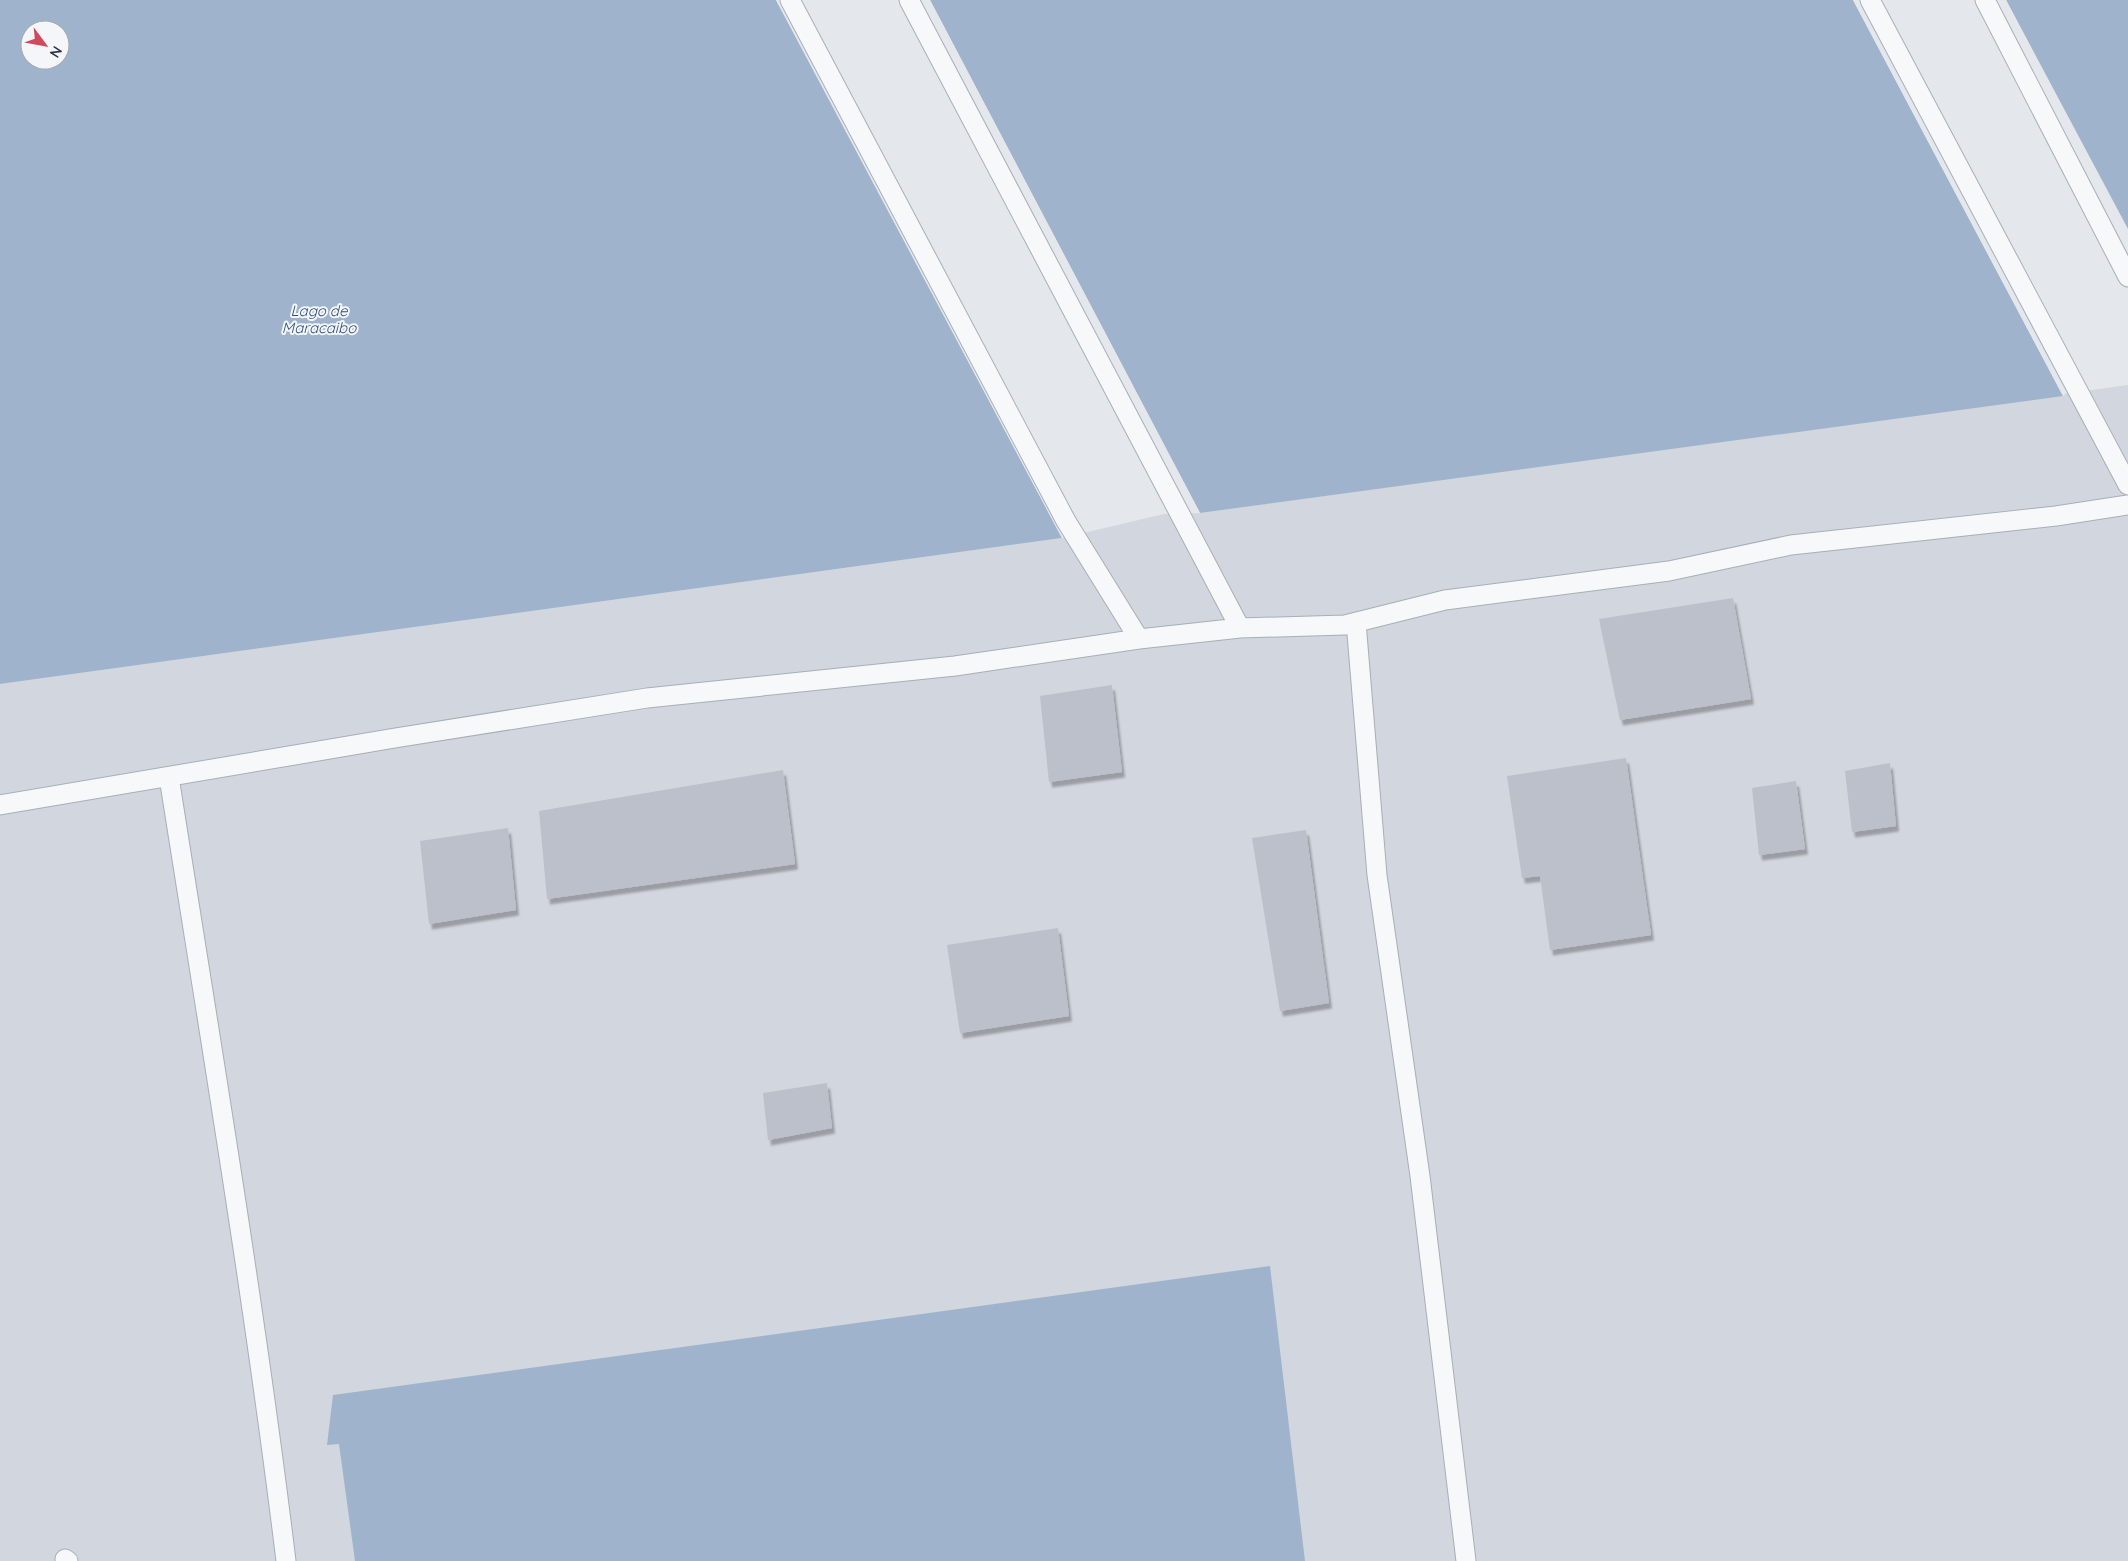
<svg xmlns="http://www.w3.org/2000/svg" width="2128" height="1561" font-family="Quicksand,sans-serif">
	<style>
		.built { fill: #d2d6de }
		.water { fill: #9fb4cc; fill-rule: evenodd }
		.pier { fill: #e4e7ec }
		.building { fill: #bbc0ca; filter: url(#shadow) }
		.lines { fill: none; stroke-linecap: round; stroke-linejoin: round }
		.lane-casing { stroke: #a9aeb7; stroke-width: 21 }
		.lane { stroke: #f7f8fa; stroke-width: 19 }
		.labels { text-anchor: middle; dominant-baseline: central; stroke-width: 4; stroke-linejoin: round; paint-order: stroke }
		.water-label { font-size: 15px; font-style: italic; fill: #34527a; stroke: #f4f6f9 }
	</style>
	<defs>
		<filter id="shadow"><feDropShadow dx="3" dy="5.5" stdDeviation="1" flood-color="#0004"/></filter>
	</defs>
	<rect width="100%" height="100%" fill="#e4e7ec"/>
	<path class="built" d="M2128,385V1561H0V684L1062,538L1164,514L1200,513Z"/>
	<path class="water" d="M0,0H776L1062,538L0,684ZM30,30H60V60H30Z
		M930,0H1853L2063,396L1200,513Z
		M2006,0H2128V229Z
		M1270,1266L1305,1561H355L339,1444L327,1445L333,1395Z"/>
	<path class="pier" d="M776,0H779L1065,537L1062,538Z
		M927,0H930L1200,513H1197Z
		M1853,0H1856L2065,395L2063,396Z
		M2004,0H2006L2128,232L2126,231Z"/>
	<path class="building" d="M1733,598L1751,699L1620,720L1599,619Z
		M1112,685L1122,772L1049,782L1040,696Z
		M1626,758L1651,935L1550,950L1540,876L1522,878L1507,776Z
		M1890,763L1896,826L1852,832L1845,771Z
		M783,770L795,864L547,899L539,811Z
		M1796,781L1805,849L1759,855L1752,788Z
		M508,828L516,910L429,924L420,841Z
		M1306,830L1329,1003L1280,1011L1252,838Z
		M1058,928L1069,1016L960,1033L947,945Z
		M827,1083L832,1128L768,1140L763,1093Z"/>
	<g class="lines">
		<defs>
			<path id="lane" d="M790,0L1066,521L1139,639
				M909,0L1240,628
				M1870,0L2128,485
				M1985,0L2128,277
				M1356,622L1377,875L1420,1176L1466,1561
				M169,777C210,1038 254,1299 286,1561
				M0,805L395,738L647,698L955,666L1139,639L1240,628L1345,625L1445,600L1669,571L1791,545L2056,516L2128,505
				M65,1559L68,1561"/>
		</defs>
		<use href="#lane" class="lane-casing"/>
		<use href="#lane" class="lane"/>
	</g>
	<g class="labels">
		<g class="water-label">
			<text x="319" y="310">Lago de<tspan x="319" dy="17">Maracaibo</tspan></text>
		</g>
	</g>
	<g transform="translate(45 45) rotate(122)"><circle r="24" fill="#f4f6f9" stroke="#a4a8b1"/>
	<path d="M0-4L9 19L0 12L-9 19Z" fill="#d1495b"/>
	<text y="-8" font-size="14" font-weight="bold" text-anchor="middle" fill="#2b3445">N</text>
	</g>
</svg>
